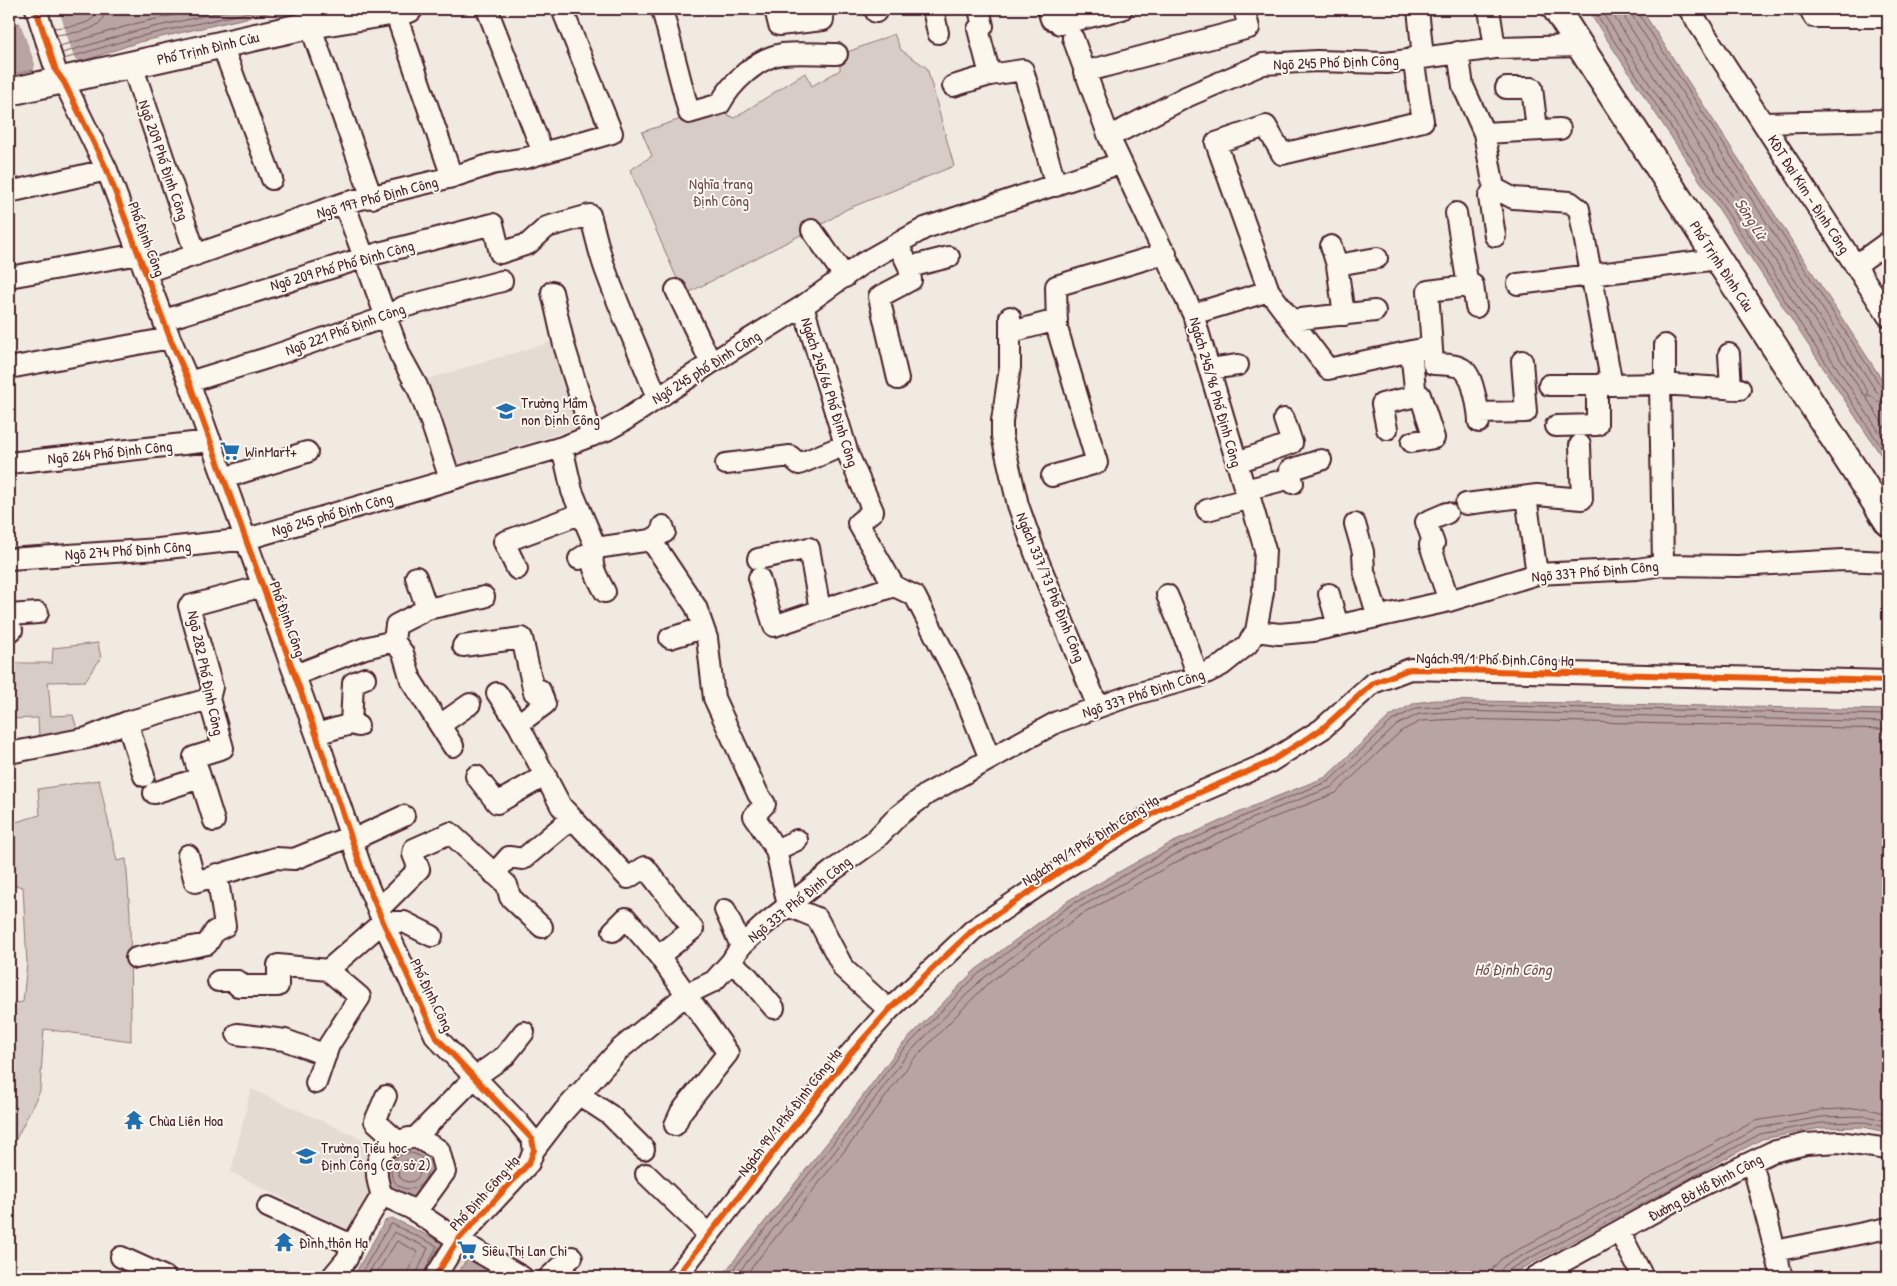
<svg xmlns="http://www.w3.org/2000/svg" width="1897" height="1286" font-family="'Patrick Hand',sans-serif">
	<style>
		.built { fill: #e4dbd2 }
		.green { fill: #d8ccc6; stroke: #917678 }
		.water { fill: #b8a4a2; stroke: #8c6f72 }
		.pier { fill: #f0eae0 }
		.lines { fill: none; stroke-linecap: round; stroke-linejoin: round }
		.shore { stroke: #76545b; stroke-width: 1 }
		.minor-casing { stroke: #4a1f2b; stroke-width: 24 }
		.major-casing { stroke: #4a1f2b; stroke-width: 30 }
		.minor { stroke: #fbf7ec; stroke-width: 20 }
		.major { stroke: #fbf7ec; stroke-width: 26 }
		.cycleway-casing { stroke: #fbf7ec; stroke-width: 9 }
		.cycleway { stroke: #e8590c; stroke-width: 6 }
		.labels { text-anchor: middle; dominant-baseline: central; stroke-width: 4; stroke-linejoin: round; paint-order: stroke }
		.street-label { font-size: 15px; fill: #4a1f2b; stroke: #fbf7ec }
		.park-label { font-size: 15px; fill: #6e4a52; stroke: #fbf7ec }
		.poi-label { font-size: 15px; fill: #4a1f2b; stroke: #fbf7ec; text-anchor: start }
		.water-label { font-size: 16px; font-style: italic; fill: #704e55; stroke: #fbf7ec }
	</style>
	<rect width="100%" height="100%" fill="#f0eae0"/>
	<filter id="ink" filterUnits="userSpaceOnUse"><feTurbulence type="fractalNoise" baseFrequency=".02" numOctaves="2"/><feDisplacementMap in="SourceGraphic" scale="10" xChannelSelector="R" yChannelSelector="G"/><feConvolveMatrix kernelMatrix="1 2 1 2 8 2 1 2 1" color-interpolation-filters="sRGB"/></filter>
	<g filter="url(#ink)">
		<path class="built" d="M554,341L586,425L450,467L418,382Z
			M251,1089L380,1147L375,1188L346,1229L231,1172Z
			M461,1244L519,1277H441Z"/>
		<path class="green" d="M894,34L901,50L927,68L954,166L847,209L826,222L684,295L630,170L652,156L642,132L714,108L734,118L805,73L812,86L840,70V55Z
			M98,643L101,658L85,681L48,682L51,716L73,715L78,733L39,737L38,718L9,719L10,663H52L53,648Z
			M99,780L117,861L126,859L130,914L131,1041L44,1029L40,1091L11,1149L9,1143V1004L23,1002L27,963L23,887L9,884V824L40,815L38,789Z"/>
		<path class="water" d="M98,9H286L139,42L86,60L9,75V25Z
			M1587,9H1641L1888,389V466Z
			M1435,700L1888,710V1133L1864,1127L1821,1128L1762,1139L1506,1277H721L842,1124L898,1049L974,971L1069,900L1167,845L1258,804L1326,777L1390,716L1415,703Z
			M424,1145L438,1169L417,1200L389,1193L382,1157L388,1149Z
			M392,1218L441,1242L443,1247L426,1277H353L385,1221Z
			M470,1258L517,1277H456L466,1260Z"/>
		<path class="pier" d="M62,13L61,16L74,58L79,64L33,74L35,64L19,20Z"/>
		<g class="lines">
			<path class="shore" d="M1593,9L1888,457
				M1600,9L1888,445
				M1609,9L1864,395H1867L1868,392L1626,21L1623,9
				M1631,9L1633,17L1876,391L1882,396L1888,397
				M1637,9L1638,13L1882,388L1888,391
				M54,28C68,26 96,27 97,9
				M56,35C75,32 104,33 105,9
				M60,46L134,24L200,9
				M62,53L136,31L235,9
				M64,59L137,37L263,9
				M1888,404L1878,402L1870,395L1866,397L1888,432
				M391 1171a18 18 0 1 1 36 0a18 18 0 1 1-36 0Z
				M398 1171a11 11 0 1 1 22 0a11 11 0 1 1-22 0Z
				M359,1277L389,1226L392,1224L437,1246L422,1277
				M366,1277L394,1232L428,1248L415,1277
				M374,1277L397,1241L418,1252L409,1269L408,1277
				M727,1277L846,1127L901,1052L977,975L1071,905L1169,850L1260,809L1329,781L1393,720L1417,708L1458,705L1888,715
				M735,1277L851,1131L906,1056L981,980L1075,910L1172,856L1262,814L1332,787L1397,725L1419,714L1458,711L1888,722
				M744,1277L857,1135L912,1061L986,985L1079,916L1176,862L1265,821L1336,793L1401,731L1421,721L1458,719L1888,729
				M1491,1277L1493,1268L1501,1259L1755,1121L1821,1110L1865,1108L1888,1114
				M1499,1277L1500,1271L1505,1265L1758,1128L1821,1117L1866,1116L1888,1121
				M1505,1277L1508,1270L1760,1134L1821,1123L1865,1122L1888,1128"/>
			<defs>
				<path id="minor" d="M36,9L56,71L64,82L107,170L170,338L189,382L316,734L365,879L383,922L436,1037L518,1122L532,1139L534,1150
					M307,9L310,25L372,198
					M487,9L543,153
					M662,9L689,113L720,104C731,83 757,58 782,54C800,52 819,54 837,54
					M775,9L779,25L823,20L821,9
					M875,9L876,12
					M933,9L938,33
					M979,9L983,26
					M1048,9L1051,19L1072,14
					M1418,9L1423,57
					M1489,9L1495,48
					M1689,9L1888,316
					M1810,9L1814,17H1888
					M395,12L452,177
					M1060,24L1122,9
					M978,29L990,75
					M1073,38L1109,137L1193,314L1245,490L1250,498L1265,550L1263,592L1256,631
					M222,45L272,179
					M1458,52L1463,86L1484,133L1494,188L1513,198L1570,202L1579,209L1612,385L1660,384L1663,565
					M1413,58L1423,121L1282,154L1266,126L1216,143L1269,291L1328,369L1431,347
					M132,65L196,255
					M1084,72L1249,28L1244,9
					M953,86L990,75L1023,70L1056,186
					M1506,88H1532L1537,129
					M1763,123L1888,120
					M1484,133L1560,129
					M1109,137L1188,96L1263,64L1317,61L1386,63L1495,48L1580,46
					M1494,188L1489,197L1495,236
					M9,192L107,170
					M344,203L400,355L417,386L431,422L450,479
					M1456,213L1468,286L1428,291L1433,364C1462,365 1468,365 1475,395C1477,404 1479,413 1479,422
					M812,230L845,277
					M898,244L909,267L911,280L879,297L898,379
					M1331,246L1337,265L1344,315
					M1337,265L1377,258
					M1856,265L1888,242
					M909,267L949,257
					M146,272L344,203L452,177L492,164L526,158L612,133L562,9
					M9,277L139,254
					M1518,284L1718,259
					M1468,286L1473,285L1476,307
					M676,290L711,363
					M552,292L564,345L592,436
					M803,306L848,454L873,511L858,523L894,586L915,596L961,686L990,759
					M1193,314L1269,291
					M1010,317V367L1002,421V436L1018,505L1035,553L1098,707
					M164,320L379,253L493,224L500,253L528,244L547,227L590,215C596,235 599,254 607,274C622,315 641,356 657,398
					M1291,320L1375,311
					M1011,332L1057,320
					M1665,345V384
					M1729,354L1731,389
					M9,368L170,338
					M1210,369L1238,365
					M189,382L267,358L386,317L403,307L502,281
					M1660,384L1740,389
					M1549,385H1612
					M1412,397L1420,395L1434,438L1412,442
					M1479,413L1526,412L1522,361
					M1556,426L1597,425V392L1603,383
					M1387,429L1382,404L1412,397L1415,388L1411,351
					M562,447L572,491L596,548
					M1237,462L1292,443L1284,419
					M9,463L211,441
					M726,464L790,456L799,464L845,445
					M1052,476L1097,463L1057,328L1056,286L1166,253
					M224,478L307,452
					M1293,483L1290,470L1321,460
					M1245,490L1291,478
					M1526,497L1537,574
					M1466,504L1537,495L1582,499L1580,445
					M1207,510L1250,498
					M1447,513L1426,522L1434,544L1430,545L1449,601
					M1355,524L1363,552L1364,571L1378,617
					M651,540L696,607L707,638L714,698L758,794L765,804L754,816L776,850L788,906L817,918L844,969L889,1010
					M596,548C587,563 598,578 605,592
					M9,559L159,549L247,539L562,447L607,430L625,420L711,363L803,306L863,263L925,228L1121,163
					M579,559L596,548L651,540L665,532L663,526
					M758,559L809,548L820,610
					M517,569L504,542L580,514
					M416,577L427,609
					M759,578L774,626L894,586
					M1329,594L1338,626
					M1167,595L1183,633L1198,677
					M9,615L38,613
					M9,630H12
					M670,638L703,628
					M394,641L403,653L411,680L453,746
					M463,646L522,638L534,692L540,690L545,704L518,724
					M295,675L365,648L394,641L396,625L427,609L484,597
					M497,693L518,724L561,806L628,878L645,867L693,929L659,956
					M127,722L144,776
					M351,724L353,683L365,678
					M440,725L470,704
					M316,734L351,724L358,726
					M9,753L87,738L127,722L209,699
					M476,776L497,803L546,775
					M154,793L200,778
					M214,821L194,757L223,748L209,699L212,687L189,606L263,586
					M352,840L404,816
					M776,850L797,840
					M188,855L195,882L275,858L294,859L351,836
					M494,874L509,857L523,859L571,819
					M378,910L419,869L413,854L414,849L450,833L507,885L510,897L542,927
					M725,910L741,946
					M613,931L626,918L659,956L728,1053L681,1112L675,1125
					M136,958L207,944L215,931L225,926L217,874
					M731,962L748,977L774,1008
					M218,981H238V986H278V965L328,970L383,922H404L432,936
					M237,1034L285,1040L326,1055
					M316,1083L329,1045L360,997L328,970
					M578,1094L610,1115L644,1149
					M386,1096L375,1121L396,1140
					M416,1137L475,1077L505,1056L524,1032
					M1752,1162L1782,1277
					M646,1174L709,1235
					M382,1195C369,1161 380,1142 416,1137L439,1150L445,1172L416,1212
					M268,1207L352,1245
					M1620,1233L1643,1277
					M1775,1251L1888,1228
					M121,1257L165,1277
					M332,1277L347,1259L352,1245L382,1195L412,1209L458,1240L522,1277
					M435,1277L458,1240L529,1163L534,1150L564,1111L619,1050L687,994L714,981L731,962L741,946L765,924L832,871L874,841L898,816L927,794L1057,722L1132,695L1198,677L1222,665L1247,645L1256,631L1279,634L1313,631L1449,601L1537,574L1637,569L1663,565L1738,566L1843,560L1888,562
					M549,1277L572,1257
					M676,1277L850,1054L889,1010L973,930L1062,870L1161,809L1268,763L1322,729L1373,683L1410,669L1888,681
					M1535,1277L1701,1186L1772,1152L1806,1144L1839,1142L1888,1149"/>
				<path id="major" d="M1556,9L1888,522
					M9,92L310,25L409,9"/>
			</defs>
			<use href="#minor" class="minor-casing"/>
			<use href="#major" class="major-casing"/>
			<use href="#minor" class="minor"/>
			<use href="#major" class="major"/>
			<defs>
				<path id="cycleway" d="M36,9L56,71L64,82L107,170L170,338L189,382L316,734L365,879L383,922L436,1037L532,1139L534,1150L529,1163L458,1240L435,1277
					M676,1277L850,1054L889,1010L973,930L1062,870L1161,809L1268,763L1322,729L1373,683L1410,669L1888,681"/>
			</defs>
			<use href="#cycleway" class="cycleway-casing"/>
			<use href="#cycleway" class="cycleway"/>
		</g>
	</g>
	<defs>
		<symbol id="school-bare" viewBox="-9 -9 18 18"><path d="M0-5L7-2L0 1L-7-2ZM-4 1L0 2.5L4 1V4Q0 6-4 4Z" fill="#1f6fb2" stroke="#fbf7ec" stroke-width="2.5" paint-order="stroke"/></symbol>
		<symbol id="supermarket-bare" viewBox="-9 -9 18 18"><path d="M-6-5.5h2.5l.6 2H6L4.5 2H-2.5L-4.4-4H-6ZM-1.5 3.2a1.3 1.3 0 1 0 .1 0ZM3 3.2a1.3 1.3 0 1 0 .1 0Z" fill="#1f6fb2" stroke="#fbf7ec" stroke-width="2.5" paint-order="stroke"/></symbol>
		<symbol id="temple-bare" viewBox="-9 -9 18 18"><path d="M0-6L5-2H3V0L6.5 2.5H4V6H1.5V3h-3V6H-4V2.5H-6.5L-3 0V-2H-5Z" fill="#1f6fb2" stroke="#fbf7ec" stroke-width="2.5" paint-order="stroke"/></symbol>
	</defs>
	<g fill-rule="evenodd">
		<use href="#school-bare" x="492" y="397" width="28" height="28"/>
		<use href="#supermarket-bare" x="216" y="437" width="28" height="28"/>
		<use href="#temple-bare" x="120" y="1106" width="28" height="28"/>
		<use href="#school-bare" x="292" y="1142" width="28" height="28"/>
		<use href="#temple-bare" x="270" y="1228" width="28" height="28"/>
		<use href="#supermarket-bare" x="453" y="1236" width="28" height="28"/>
	</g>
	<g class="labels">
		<g class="street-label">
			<text transform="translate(208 48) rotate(-13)">Phố Trịnh Đình Cửu</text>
			<text transform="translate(1336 62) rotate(-2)">Ngõ 245 Phố Định Công</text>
			<text transform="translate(164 160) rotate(71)">Ngõ 209 Phố Định Công</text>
			<text transform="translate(1809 194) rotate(57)">KĐT Đại Kim - Định Công</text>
			<text transform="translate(377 197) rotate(-15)">Ngõ 197 Phố Định Công</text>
			<text transform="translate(147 239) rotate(69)">Phố Định Công</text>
			<text transform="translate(342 265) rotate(-16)">Ngõ 209 Phố Phố Định Công</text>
			<text transform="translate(1722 266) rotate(57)">Phố Trịnh Đình Cửu</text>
			<text transform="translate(345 329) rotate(-20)">Ngõ 221 Phố Định Công</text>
			<text transform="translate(706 367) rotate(-32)">Ngõ 245 phố Định Công</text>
			<text transform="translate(830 392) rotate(72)">Ngách 245/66 Phố Định Công</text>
			<text transform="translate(1216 392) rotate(74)">Ngách 245/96 Phố Định Công</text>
			<text transform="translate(110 452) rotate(-6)">Ngõ 264 Phố Định Công</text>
			<text transform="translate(332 514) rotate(-16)">Ngõ 245 phố Định Công</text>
			<text transform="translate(128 550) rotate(-4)">Ngõ 274 Phố Định Công</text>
			<text transform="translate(1595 571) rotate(-5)">Ngõ 337 Phố Định Công</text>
			<text transform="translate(1051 587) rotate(68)">Ngách 337/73 Phố Định Công</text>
			<text transform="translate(288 619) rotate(70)">Phố Định Công</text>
			<text transform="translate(1495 659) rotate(1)">Ngách 99/1 Phố Định Công Hạ</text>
			<text transform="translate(206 673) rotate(78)">Ngõ 282 Phố Định Công</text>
			<text transform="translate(1143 693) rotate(-18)">Ngõ 337 Phố Định Công</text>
			<text transform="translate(1090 840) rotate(-32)">Ngách 99/1 Phố Định Công Hạ</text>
			<text transform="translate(799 899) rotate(-39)">Ngõ 337 Phố Định Công</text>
			<text transform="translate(432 995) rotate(64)">Phố Định Công</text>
			<text transform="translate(789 1112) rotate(-52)">Ngách 99/1 Phố Định Công Hạ</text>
			<text transform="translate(1705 1187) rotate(-28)">Đường Bờ Hồ Định Công</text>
			<text transform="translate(484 1193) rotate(-48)">Phố Định Công Hạ</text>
		</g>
		<g class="park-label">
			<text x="721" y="183">Nghĩa trang<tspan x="721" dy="17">Định Công</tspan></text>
		</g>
		<g class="poi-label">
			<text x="521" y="402">Trường Mầm<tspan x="521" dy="17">non Định Công</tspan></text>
			<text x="245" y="451">WinMart+</text>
			<text x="149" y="1120">Chùa Liên Hoa</text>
			<text x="321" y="1147">Trường Tiểu học<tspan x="321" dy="17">Định Công (Cơ sở 2)</tspan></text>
			<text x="299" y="1242">Đình thôn Hạ</text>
			<text x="482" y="1250">Siêu Thị Lan Chi</text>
		</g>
		<g class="water-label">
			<text transform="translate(1751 218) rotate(57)">Sông Lừ</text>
			<text x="1513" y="969">Hồ Định Công</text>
		</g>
	</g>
	<rect width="1897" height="1286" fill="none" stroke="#fbf7ec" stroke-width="30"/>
	<rect x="15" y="15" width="1867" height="1256" fill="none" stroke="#4a1f2b" stroke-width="2" filter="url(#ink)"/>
</svg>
